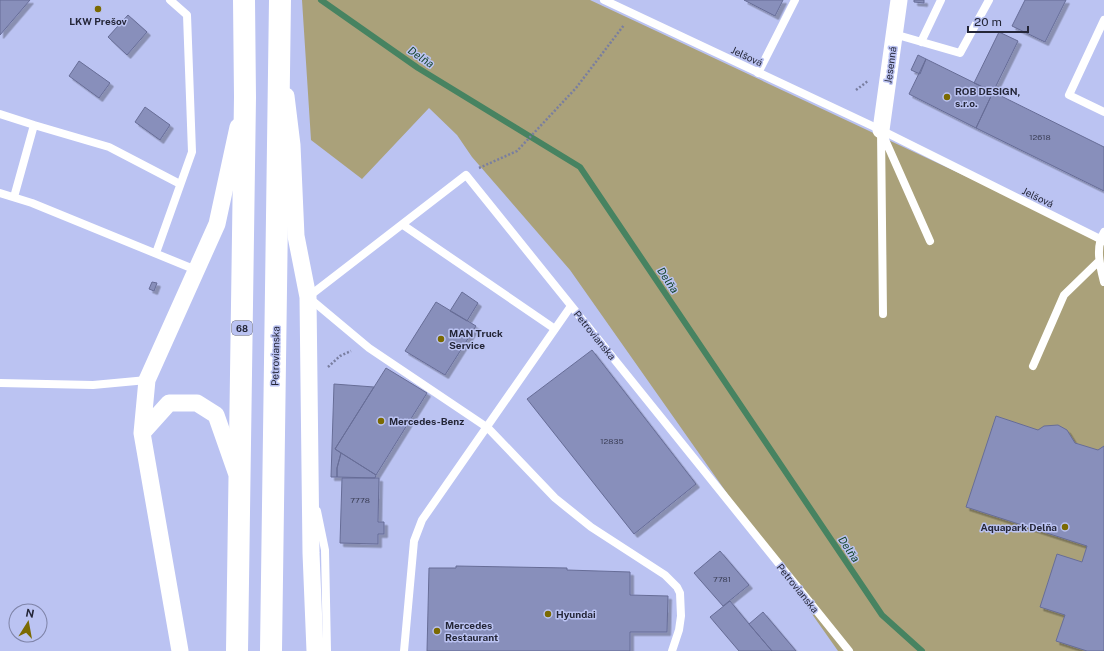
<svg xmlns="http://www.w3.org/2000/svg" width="1104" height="651" font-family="'Public Sans',sans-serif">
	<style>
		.green { fill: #aaa17a }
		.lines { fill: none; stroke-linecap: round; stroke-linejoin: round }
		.stream { stroke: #478361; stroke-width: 6 }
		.building { fill: #888fbb; stroke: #676d97; filter: url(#shadow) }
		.path { stroke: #797ea0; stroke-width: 2.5; stroke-dasharray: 2 2; stroke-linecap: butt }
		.service { stroke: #fff; stroke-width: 8 }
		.minor { stroke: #fff; stroke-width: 17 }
		.primary { stroke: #fff; stroke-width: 22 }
		.poi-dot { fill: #7b6a01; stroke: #bbc3f2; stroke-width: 1.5 }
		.labels { text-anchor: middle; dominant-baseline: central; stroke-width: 3; stroke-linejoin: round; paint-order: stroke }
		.number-label { font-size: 8px; fill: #3d4059 }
		.shield { fill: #bbc3f2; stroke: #515570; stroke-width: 1 }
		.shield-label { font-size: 9px; font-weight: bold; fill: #242638 }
		.poi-label { font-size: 10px; font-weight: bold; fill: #242638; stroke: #bbc3f2; text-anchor: start }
		.street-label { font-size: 10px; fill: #242638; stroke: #bbc3f2 }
		.water-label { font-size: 11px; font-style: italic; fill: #13442b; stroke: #bbc3f2 }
	</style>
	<defs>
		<filter id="shadow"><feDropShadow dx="3.5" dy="3.5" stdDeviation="0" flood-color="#0004"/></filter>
	</defs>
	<rect width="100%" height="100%" fill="#bbc3f2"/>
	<path class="green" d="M302,0H590L1104,241V651H838L570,270L472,157L457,135L429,108L362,179L311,140Z"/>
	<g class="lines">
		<path class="stream" d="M321,0L418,68L580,167L882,615L922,651"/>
	</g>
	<path class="building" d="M0,0H30L0,35Z
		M744,0H783L775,16Z
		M914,0H924V3L914,2Z
		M1025,0H1066L1045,42L1012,26Z
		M128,15L147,32L127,55L108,37Z
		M999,32L1018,41L993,92L974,83Z
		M918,55L926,59L920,74L911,70Z
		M926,59L993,92L976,128L909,94Z
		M79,61L110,83L99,98L69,76Z
		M993,92L1104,147V191L976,128Z
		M145,107L170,125L160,140L135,122Z
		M152,282L157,283L154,291L149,289Z
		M462,292L478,303L467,321L450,311Z
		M436,302L476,326L445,375L405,351Z
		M592,350L696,484L634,534L527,399Z
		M386,368L427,393L376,475L335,449Z
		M334,384L374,387L335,449L341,453L337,468V477H331Z
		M996,416L1038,430L1044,426L1058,425L1067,430L1075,443L1098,450L1104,446V651H1087L1056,641L1065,615L1040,607L1057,554L1082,562L1087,546L966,507Z
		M341,453L376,475L375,478L337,477V468Z
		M342,478H379L378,522H384V534H378V544L340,543Z
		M720,551L749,585L723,606L694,573Z
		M456,566L567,568V570L630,572V595L668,596L667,632H630V651H427L429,568H456Z
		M730,601L749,624L772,651H739L710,617Z
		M763,612L796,651H772L749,624Z"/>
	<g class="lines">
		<path class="path" d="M856,90L868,81
			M479,168L517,151L576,88L624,25
			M328,367L340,356L351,351"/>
		<path class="service" d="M604,0L881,130L1104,241
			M1104,20L1069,95L1104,112
			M894,34L960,53L989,0
			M921,42L941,0
			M758,73L795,0
			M0,114L34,125L14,197
			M34,125L109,147L180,184
			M881,130L883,314
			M883,135L930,241
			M0,193L32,203L196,270
			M403,225L555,329
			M1104,232C1095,247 1100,266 1104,282
			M156,253L192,152L187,15L170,0
			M1033,366L1064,295L1099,261
			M0,383L93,385L147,380
			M317,511L325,550L327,651
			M404,651L414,541L422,520L571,306
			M672,651L679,630L681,616L680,593L677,587L665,575L591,527L555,498L488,428L369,348L308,297L466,175L849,651"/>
		<path class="minor" d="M286,96L292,145L296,236L308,297L311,553L315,651
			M881,130L899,0
			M142,433L169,403H197L216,415L236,472
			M180,651L142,433L147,380L217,224L238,127"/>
		<path class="primary" d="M237,651L245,97L244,0
			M271,651L280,0"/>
	</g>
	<g class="poi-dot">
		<circle cx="98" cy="9" r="4"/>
		<circle cx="947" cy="97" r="4"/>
		<circle cx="441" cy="339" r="4"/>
		<circle cx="381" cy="421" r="4"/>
		<circle cx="1065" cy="527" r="4"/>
		<circle cx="548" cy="614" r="4"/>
		<circle cx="437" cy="631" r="4"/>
	</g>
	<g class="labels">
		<g class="number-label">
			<text x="1040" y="137">12618</text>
			<text x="612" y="441">12835</text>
			<text x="360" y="500">7778</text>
			<text x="722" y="579">7781</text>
		</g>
		<rect class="shield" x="232" y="321" width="20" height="14" rx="3"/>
		<g class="shield-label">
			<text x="242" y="328">68</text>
		</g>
		<g class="poi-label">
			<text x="98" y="21" text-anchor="middle">LKW Prešov</text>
			<text x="955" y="91">ROB DESIGN,<tspan x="955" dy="12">s.r.o.</tspan></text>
			<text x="449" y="333">MAN Truck<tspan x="449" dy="12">Service</tspan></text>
			<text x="389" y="421">Mercedes-Benz</text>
			<text x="1057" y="527" text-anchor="end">Aquapark Delňa</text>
			<text x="556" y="614">Hyundai</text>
			<text x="445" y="625">Mercedes<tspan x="445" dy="12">Restaurant</tspan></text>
		</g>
		<g class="street-label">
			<text transform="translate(747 56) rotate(25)">Jelšová</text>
			<text transform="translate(890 65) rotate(-82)">Jesenná</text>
			<text transform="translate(1038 197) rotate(26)">Jelšová</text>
			<text transform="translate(595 335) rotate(51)">Petrovianska</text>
			<text transform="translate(275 356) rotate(-89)">Petrovianska</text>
			<text transform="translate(798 588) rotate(51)">Petrovianska</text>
		</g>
		<g class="water-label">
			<text transform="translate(421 57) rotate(34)">Delňa</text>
			<text transform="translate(668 280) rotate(56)">Delňa</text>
			<text transform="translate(849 549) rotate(56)">Delňa</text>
		</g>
	</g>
	<g transform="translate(28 623) rotate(11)"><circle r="19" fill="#bbc3f2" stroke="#7f84a8"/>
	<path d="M0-3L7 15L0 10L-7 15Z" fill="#7b6a01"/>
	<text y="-6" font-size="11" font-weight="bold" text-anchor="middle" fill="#242638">N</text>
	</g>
	<path d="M968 26v6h60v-6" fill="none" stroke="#242638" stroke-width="2"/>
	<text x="974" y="26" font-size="12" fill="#242638" stroke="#bbc3f2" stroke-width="3" paint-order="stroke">20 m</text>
</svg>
